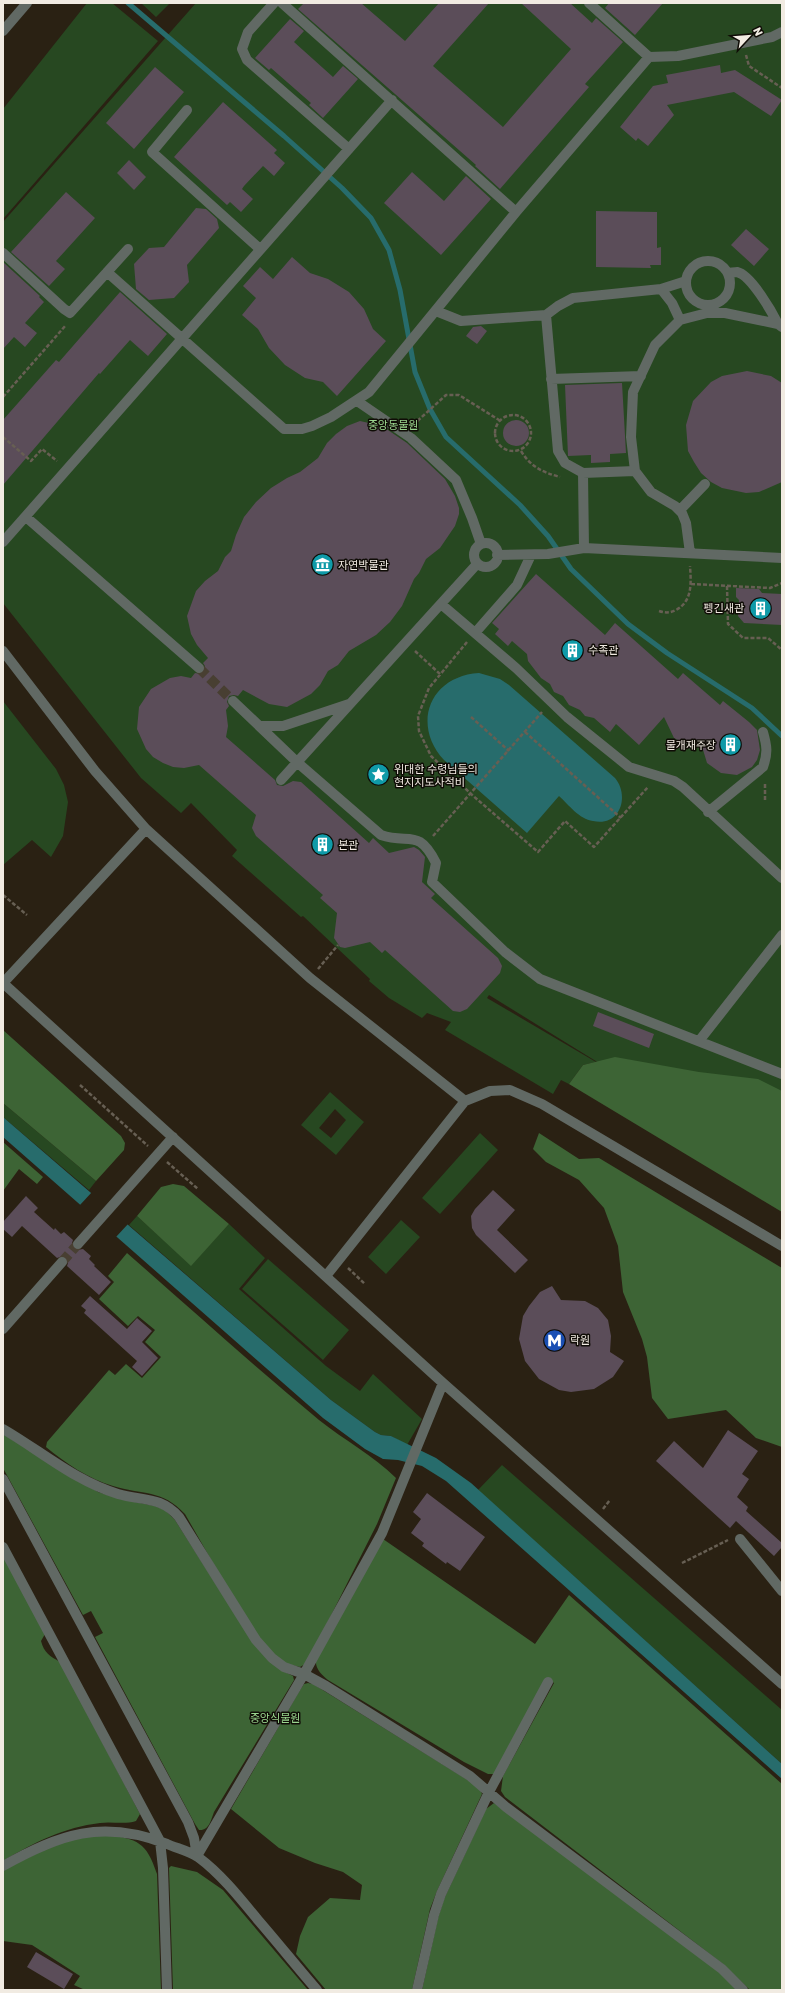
<svg xmlns="http://www.w3.org/2000/svg" width="785" height="1993" font-family="Rubik,'Noto Sans KR',sans-serif">
	<style>
		.green { fill: #274821; fill-rule: evenodd }
		.forest { fill: #3d6435 }
		.water { fill: #276c6c }
		.pier { fill: #2a2113 }
		.lines { fill: none; stroke-linecap: round; stroke-linejoin: round }
		.stream { stroke: #276c6c; stroke-width: 5 }
		.building { fill: #5b4d59 }
		.minor-tunnel { stroke: #483f32; stroke-width: 10; stroke-dasharray: 10 5; stroke-linecap: butt }
		.path { stroke: #675f53; stroke-width: 2.5; stroke-dasharray: 4 2; stroke-linecap: butt }
		.minor { stroke: #616964; stroke-width: 10 }
		.labels { text-anchor: middle; dominant-baseline: central; stroke-width: 3; stroke-linejoin: round; paint-order: stroke }
		.park-label { font-size: 11px; fill: #9bd68f; stroke: #0f0c06 }
		.poi-label { font-size: 11px; fill: #f1ebe2; stroke: #0f0c06; text-anchor: start }
	</style>
	<rect width="100%" height="100%" fill="#2a2113"/>
	<path class="green" d="M87,3H112L158,41L3,219V109Z
		M141,3H170L156,17Z
		M196,3H782V1173L683,1115L489,995L487,998L596,1062L583,1065L569,1084L561,1080L553,1094L445,1030L451,1022L427,1013L422,1018L389,998L369,981L370,979L303,916L301,917L232,856L237,850L191,803L181,813L141,778L3,603V222Z
		M3,701L56,769L64,785L68,802L63,836L51,857L32,840L3,865Z
		M330,1092L364,1122L336,1155L301,1125ZM335,1109L346,1120L331,1138L319,1128Z
		M3,1103L96,1181L89,1190L3,1117Z
		M480,1133L498,1150L440,1214L422,1198Z
		M137,1216L191,1265L229,1224L265,1258L239,1289L326,1366L360,1391L373,1374L422,1419L407,1445L391,1436L381,1435L375,1432L331,1400L129,1225Z
		M401,1220L420,1237L386,1274L368,1257Z
		M268,1259L349,1330L323,1360L242,1289Z
		M502,1465L782,1710V1764L478,1490Z"/>
	<path class="forest" d="M3,1030L121,1136L125,1143L124,1150L96,1181L3,1103Z
		M615,1057L699,1072L758,1079L782,1091V1212L569,1084L583,1065Z
		M539,1133L579,1159L599,1158L782,1268V1447L756,1438L726,1410L668,1419L652,1398L647,1357L642,1339L623,1292L618,1246L604,1208L579,1180L546,1162L533,1149Z
		M3,1142L43,1177L37,1184L19,1169L3,1191Z
		M173,1184L184,1186L229,1224L191,1266L137,1216L161,1187Z
		M127,1253C191,1309 254,1366 319,1420C344,1440 374,1456 396,1478L377,1524L307,1663L300,1667L283,1663L259,1639L233,1598L185,1514C162,1489 142,1495 113,1486C89,1479 65,1463 46,1447L47,1442L109,1370L115,1375L126,1364L142,1378L161,1357L145,1342L155,1330L138,1316L128,1326L99,1299L114,1282L108,1276Z
		M3,1434L98,1492L120,1499L155,1506L165,1510L175,1520L252,1641L281,1670L293,1676L294,1680L214,1812C211,1820 209,1831 199,1830L195,1824L95,1637L103,1633L91,1611L83,1615L3,1468Z
		M383,1539L535,1644L569,1595L782,1784V1990H750L723,1964L505,1797L501,1791L503,1776L554,1683L547,1678L494,1774H488L464,1762L328,1680C322,1675 315,1669 316,1660Z
		M3,1556L45,1634L41,1641C44,1653 50,1656 60,1662L140,1814L136,1821C124,1825 112,1821 100,1823C65,1827 33,1843 3,1861Z
		M308,1683L313,1684L479,1787L482,1794L437,1891L430,1909L412,1990H326L296,1954L300,1936L308,1917L330,1898L360,1900L362,1885L343,1872L315,1863L279,1848L231,1809L300,1690L304,1684Z
		M494,1803L721,1973L738,1990H422L438,1918L444,1899L486,1809Z
		M106,1834C138,1840 146,1841 157,1874L161,1990H85L74,1985L80,1976L32,1945L3,1941V1870L62,1841Z
		M171,1866L197,1872L223,1890L308,1990H173L169,1868Z"/>
	<path class="water" d="M479,673L500,679L509,685L615,778C630,796 620,827 593,821C579,819 569,805 559,796L527,833L444,760C411,724 430,676 479,673Z
		M3,1117L331,1400L375,1432L381,1435L391,1436L436,1458L471,1483L782,1764V1779L446,1481L422,1466L398,1460L383,1459L365,1449L323,1418L3,1137Z"/>
	<path class="pier" d="M93,1191L129,1223L115,1238L79,1206Z"/>
	<g class="lines">
		<path class="stream" d="M128,3L284,136L342,188L371,218L389,250L400,290L415,372L430,409L446,437L520,505L548,536L571,569L628,624L667,653L752,708L782,736"/>
	</g>
	<path class="building" d="M304,3H361L405,41L439,3H489L433,66L503,127L571,49L521,3H570L592,23L596,18L623,42L585,84L589,87L500,189L475,166L476,165L298,9Z
		M609,3H663L635,35L605,8Z
		M290,19L304,31L294,42L333,77L343,66L358,79L323,118L309,105L311,103L271,68L269,70L255,58Z
		M720,65L721,73L735,70L782,100L771,116L734,92L667,105L674,115L648,146L638,138L636,141L620,127L653,86L668,83L666,75Z
		M155,67L184,92L134,149L106,123Z
		M223,102L277,150L274,153L285,163L274,176L263,166L244,186L242,189L253,199L241,212L230,202L227,205L174,157Z
		M129,160L146,177L134,190L117,173Z
		M412,172L444,201L466,176L491,199L441,255L384,203Z
		M66,192L95,218L56,261L65,269L49,286L11,252Z
		M196,208L206,209L217,219L219,228L187,265L189,282L174,298L149,300L136,289L134,264L149,248L164,247Z
		M596,211L657,212V248L661,247V265H650L651,268L596,267Z
		M746,229L769,249L754,266L731,245Z
		M292,257L310,273L328,279L349,292L364,309L373,329L386,341L337,396L323,382L305,378L285,365L269,348L258,329L242,315L256,298L243,286L260,267L273,279Z
		M3,262L40,296L39,297L44,302L25,323L37,333L25,347L14,337L3,349Z
		M120,292L167,334L148,356L130,340L100,374L99,373L3,485V420L56,360L59,362Z
		M481,326L487,331L477,344L466,336L473,327Z
		M747,371L771,376L782,383V482L759,492L746,493L722,488L711,482L701,473L694,462L688,451L686,425L693,401L711,382L722,376Z
		M622,383L626,453L610,454V462L591,463V455L568,456L565,385Z
		M503 433a13 13 0 1 1 26 0a13 13 0 1 1-26 0Z
		M360,421L382,426L407,443L445,479L455,496L459,508V514L455,526L440,548L426,559L419,573L414,579L402,606L390,622L376,635L349,651L338,665L328,671L320,685L311,694L287,707L269,704L243,690L238,696L234,695L229,696L227,702L229,706L226,710L228,726L226,737L275,780L277,785L283,786L293,781L301,782L369,843L373,838L389,853L414,847L419,850L425,857L422,882L435,894L431,898L498,958L502,966L500,973L467,1009L460,1012L453,1011L385,950L382,953L370,942L345,948L340,947L334,938L337,913L320,898L323,895L256,836L252,828L256,815L199,765L184,768L173,767L163,763L153,757L146,749L137,729L139,707L151,689L170,678L181,676L191,678L195,673L201,674L204,672L205,666L203,663L208,658L197,645L191,634L187,616L196,591L205,581L218,571L225,557L231,551L236,535L244,517L256,502L271,488L287,478L300,472L318,458L327,443L336,434L347,426Z
		M536,574L605,635L615,623L678,679L683,673L720,705L723,701L749,722L757,730L760,750L757,760L752,767L737,775L721,773L707,763L701,743L685,744L674,738L664,717L639,745L616,724L610,732L594,718L585,716L580,710L569,705L563,696L554,692L550,684L541,678L528,661L527,654L512,641L508,646L495,634L499,629L492,623Z
		M736,588L759,589L762,593L782,594V625L744,623L738,616L739,600L736,597Z
		M598,1012L654,1034L649,1048L593,1026Z
		M493,1190L515,1210L497,1230L528,1260L515,1273L476,1235L472,1228L471,1216L475,1209Z
		M26,1196L38,1208L34,1212L54,1230L55,1228L61,1234L64,1232L73,1240L72,1243L73,1249L77,1250L83,1249L91,1256L89,1259L95,1265L94,1266L111,1282L99,1295L67,1266L68,1263L67,1257L63,1256L57,1258L22,1226L12,1237L3,1229V1222Z
		M552,1286L561,1300L585,1301L598,1308L608,1320L611,1336L610,1352L624,1361L613,1377L594,1389L571,1392L559,1390L539,1379L525,1361L519,1339L523,1316L529,1306L540,1292Z
		M90,1296L127,1329L137,1318L152,1331L142,1342L158,1358L142,1376L132,1367L137,1361L84,1313L86,1310L81,1306Z
		M728,1430L758,1451L742,1474L749,1479L737,1497L748,1507L746,1511L782,1543V1547L774,1556L736,1521L730,1528L656,1461L674,1441L703,1468Z
		M427,1493L485,1537L460,1571L447,1562L446,1564L422,1546L424,1543L411,1533L421,1519L413,1512Z
		M36,1952L73,1974L64,1989L27,1967Z"/>
	<g class="lines">
		<path class="minor-tunnel" d="M199,668L233,701
			M62,1262L78,1244"/>
		<path class="path" d="M746,55L749,66L782,88
			M3,397L66,325
			M495 433a18 18 0 1 1 36 0a18 18 0 1 1-36 0Z
			M413,425L446,395H459L499,420
			M3,437L31,461L42,449L57,461
			M521,451C531,467 542,472 560,477
			M691,584L770,588L782,583
			M727,586L728,624L743,638H768L782,650
			M659,611C665,613 670,613 676,610C693,601 691,582 690,566
			M467,642L429,688L418,716L419,731L431,756L471,794L538,852L565,821L594,847L648,787
			M415,651L440,674
			M471,717L509,751
			M525,732L621,818
			M765,784V802
			M433,836L542,712
			M3,895L27,915
			M318,969L338,945
			M80,1085L148,1146
			M167,1162L198,1189
			M348,1268L365,1284
			M603,1509L610,1500
			M682,1563L728,1540"/>
		<path class="minor" d="M274,3L248,32L242,49L247,60L349,149
			M282,3L516,212
			M589,3L649,57
			M3,31L27,3
			M187,110L152,152L260,249
			M3,253L64,309L70,313L128,249
			M686 283a22 22 0 1 1 44 0a22 22 0 1 1-44 0Z
			M107,272L284,429H302L312,426L331,417L369,392L516,212L649,57L678,56L772,37L782,32
			M728,273C730,273 735,272 737,272C751,275 772,312 778,324
			M661,289L686,281
			M436,311L461,321L546,315L558,306L573,298L661,289L672,303L680,320
			M546,315L558,451L565,463L583,473
			M551,379L641,376
			M357,401L411,438L456,480L472,518L481,544
			M680,510L705,484
			M26,517L199,668
			M3,542L392,100
			M474 555a12 12 0 1 1 24 0a12 12 0 1 1-24 0Z
			M584,548L583,473L635,471
			M690,553L686,523L682,513L675,506L651,492L635,471L631,437L633,392L655,345L680,320L707,313H725L778,324L782,327
			M497,555L548,554L584,548L782,558
			M441,604L516,668L567,717L629,767L674,781L683,787L782,878
			M475,633L517,585L531,555
			M3,651L95,771L146,829L310,978L465,1101
			M233,701L298,763L381,835C409,845 418,827 436,863L432,882L505,952L540,979L782,1074
			M261,726H283L349,704
			M281,780L477,564
			M708,812L763,767C768,753 767,746 763,732
			M3,983L443,1383L782,1684
			M3,983L146,829
			M699,1041L782,935
			M78,1244L173,1137
			M326,1276L465,1101L490,1091L510,1090L542,1104L782,1246
			M3,1329L62,1262
			M3,1429C41,1451 75,1481 118,1494C142,1501 161,1496 179,1517L256,1640L272,1658L284,1667L304,1674L326,1686L470,1776L506,1807L722,1969L743,1990
			M3,1479L188,1822L194,1838L197,1856
			M740,1539L782,1591
			M3,1547L160,1841L163,1868L167,1990
			M197,1856L304,1674L382,1533L443,1383
			M3,1866C60,1834 102,1819 167,1844C176,1848 189,1851 198,1857C221,1874 240,1898 258,1920C278,1943 297,1967 317,1990
			M417,1990L434,1915L441,1894L489,1792L548,1682"/>
	</g>
	<defs>
		<symbol id="museum-disc" viewBox="-11 -11 22 22"><circle r="9.5" fill="#0f9aa8" stroke="#0f0c06"/><path d="M0-6L6-3V-2H-6V-3ZM-5-1h2V3h-2ZM-1-1h2V3h-2ZM3-1h2V3H3ZM-6 4H6V6H-6Z" fill="#fff"/></symbol>
		<symbol id="building-disc" viewBox="-11 -11 22 22"><circle r="9.5" fill="#0f9aa8" stroke="#0f0c06"/><path d="M-4-6H4V6H1V3H-1V6H-4ZM-2.5-4.3h1.7v1.8h-1.7ZM.8-4.3h1.7v1.8H.8ZM-2.5-1h1.7V.8h-1.7ZM.8-1h1.7V.8H.8Z" fill="#fff"/></symbol>
		<symbol id="sight-disc" viewBox="-11 -11 22 22"><circle r="9.5" fill="#0f9aa8" stroke="#0f0c06"/><path d="M0-6L1.8-2.2L6-1.7L2.9 1.2L3.7 5.4L0 3.3L-3.7 5.4L-2.9 1.2L-6-1.7L-1.8-2.2Z" fill="#fff"/></symbol>
		<symbol id="metro-disc" viewBox="-11 -11 22 22"><circle r="9.5" fill="#1a4fb4" stroke="#0f0c06"/><path d="M-5.5 5V-5H-3L0 0L3-5H5.5V5H3V-.5L0 4L-3-.5V5Z" fill="#fff"/></symbol>
	</defs>
	<g fill-rule="evenodd">
		<use href="#museum-disc" x="310" y="552" width="25" height="25"/>
		<use href="#building-disc" x="748" y="596" width="25" height="25"/>
		<use href="#building-disc" x="560" y="638" width="25" height="25"/>
		<use href="#building-disc" x="718" y="732" width="25" height="25"/>
		<use href="#sight-disc" x="366" y="762" width="25" height="25"/>
		<use href="#building-disc" x="310" y="832" width="25" height="25"/>
		<use href="#metro-disc" x="542" y="1328" width="25" height="25"/>
	</g>
	<g class="labels">
		<g class="park-label">
			<text x="393" y="425">중앙동물원</text>
			<text x="275" y="1718">중앙식물원</text>
		</g>
		<g class="poi-label">
			<text x="338" y="565">자연박물관</text>
			<text x="744" y="608" text-anchor="end">펭긴새관</text>
			<text x="588" y="650">수족관</text>
			<text x="716" y="745" text-anchor="end">물개재주장</text>
			<text x="394" y="769">위대한 수령님들의<tspan x="394" dy="13">현지지도사적비</tspan></text>
			<text x="338" y="845">본관</text>
			<text x="570" y="1340">락원</text>
		</g>
	</g>
	<rect width="785" height="1993" fill="none" stroke="#f1ebe2" stroke-width="8"/>
	<g transform="translate(749 36) rotate(64)" stroke="#0f0c06" stroke-width="3" paint-order="stroke">
	<path d="M0-3L7 15L0 10L-7 15Z" fill="#f1ebe2"/>
	<text y="-6" font-size="11" font-weight="bold" text-anchor="middle" fill="#f1ebe2">N</text>
	</g>
</svg>
